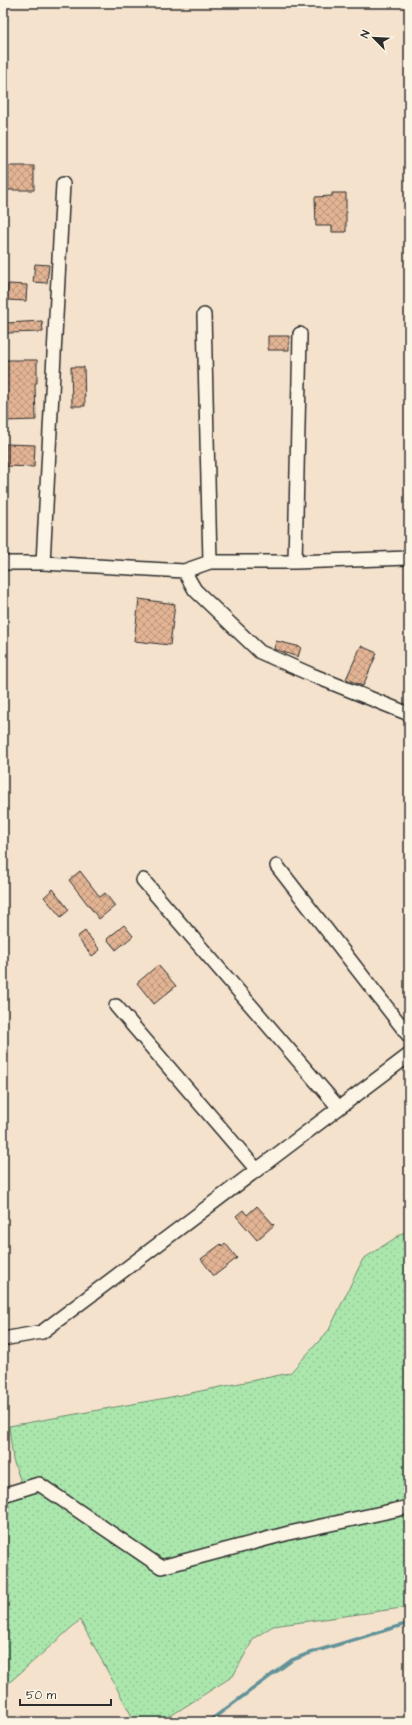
<svg xmlns="http://www.w3.org/2000/svg" width="412" height="1725" font-family="'Architects Daughter',sans-serif">
	<style>
		.green { fill: url(#green-dots); stroke: #6b896c }
		.lines { fill: none; stroke-linecap: round; stroke-linejoin: round }
		.stream { stroke: #629298; stroke-width: 3.5 }
		.building { fill: url(#building-cross-hatch); stroke: #2b2b2b }
		.street-casing { stroke: #2b2b2b; stroke-width: 16 }
		.street { stroke: #fcf5e5; stroke-width: 13 }
	</style>
	<defs>
		<pattern id="green-dots" width="8" height="8" patternUnits="userSpaceOnUse"><rect width="8" height="8" fill="#abe7ad"/><path d="M2 2h.1M6 6h.1" fill="none" stroke="#93c695" stroke-width="1.8" stroke-linecap="round"/></pattern>
		<pattern id="building-cross-hatch" width="8" height="8" patternUnits="userSpaceOnUse"><rect width="8" height="8" fill="#e3b494"/><path d="M0 0l8 8M0 8l8-8" fill="none" stroke="#b89379"/></pattern>
	</defs>
	<rect width="100%" height="100%" fill="#f4e2cd"/>
	<filter id="ink" filterUnits="userSpaceOnUse"><feTurbulence type="fractalNoise" baseFrequency=".025" numOctaves="2"/><feDisplacementMap in="SourceGraphic" scale="8" xChannelSelector="R" yChannelSelector="G"/><feConvolveMatrix kernelMatrix="1 2 1 2 8 2 1 2 1" color-interpolation-filters="sRGB"/></filter>
	<g filter="url(#ink)">
		<path class="green" d="M409,1229V1607L273,1626L254,1638L233,1676L161,1722H135L80,1620L3,1688V1502L26,1496L13,1460L9,1426L166,1398L290,1373L329,1330L363,1259Z"/>
		<g class="lines">
			<path class="stream" d="M208,1722L292,1660L310,1653L409,1623"/>
		</g>
		<path class="building" d="M8,166H34V190H8Z
			M332,193H346V232H332V226H316L315,197L332,196Z
			M35,264L49,265L47,283L33,282Z
			M8,284L27,285L26,301L7,300Z
			M42,321L43,332L6,333V323Z
			M268,336H289V350H268Z
			M5,360H37V383H35L36,420L5,421Z
			M71,367H84L85,406H72Z
			M6,444L35,445L34,467L6,466Z
			M139,599L175,604L170,645L134,641Z
			M276,641L301,647L298,657L274,649Z
			M361,646L377,653L363,686L346,679Z
			M80,871L100,897L105,893L115,906L99,919L69,880Z
			M53,889L69,910L61,917L44,897Z
			M124,925L133,936L116,950L107,939Z
			M85,931L100,950L92,956L77,937Z
			M158,965L176,986L154,1004L137,983Z
			M257,1206L274,1225L257,1240L236,1216L243,1210L247,1215Z
			M225,1243L237,1258L214,1276L201,1259L221,1244L222,1246Z"/>
		<g class="lines">
			<defs>
				<path id="street" d="M204,315L210,562
					M295,562L300,334
					M3,563H43L184,571L210,562H295L409,558
					M43,563L63,184
					M184,571L195,590L260,652L312,675L409,714
					M277,866L409,1036
					M143,880L339,1108
					M116,1006L257,1170
					M3,1339L42,1332L409,1055
					M3,1495L39,1484L161,1567L289,1533L409,1507"/>
			</defs>
			<use href="#street" class="street-casing"/>
			<use href="#street" class="street"/>
		</g>
	</g>
	<rect width="412" height="1725" fill="none" stroke="#fcf5e5" stroke-width="16"/>
	<rect x="8" y="8" width="396" height="1709" fill="none" stroke="#2b2b2b" stroke-width="1.5" filter="url(#ink)"/>
	<g transform="translate(374 38) rotate(294)" stroke="#fcf5e5" stroke-width="3" paint-order="stroke">
	<path d="M0-3L7 15L0 10L-7 15Z" fill="#2b2b2b"/>
	<text y="-6" font-size="11" font-weight="bold" text-anchor="middle" fill="#2b2b2b">N</text>
	</g>
	<path d="M20 1699v6h91v-6" fill="none" stroke="#2b2b2b" stroke-width="2"/>
	<text x="26" y="1699" font-size="12" fill="#2b2b2b" stroke="#fcf5e5" stroke-width="3" paint-order="stroke">50 m</text>
</svg>
